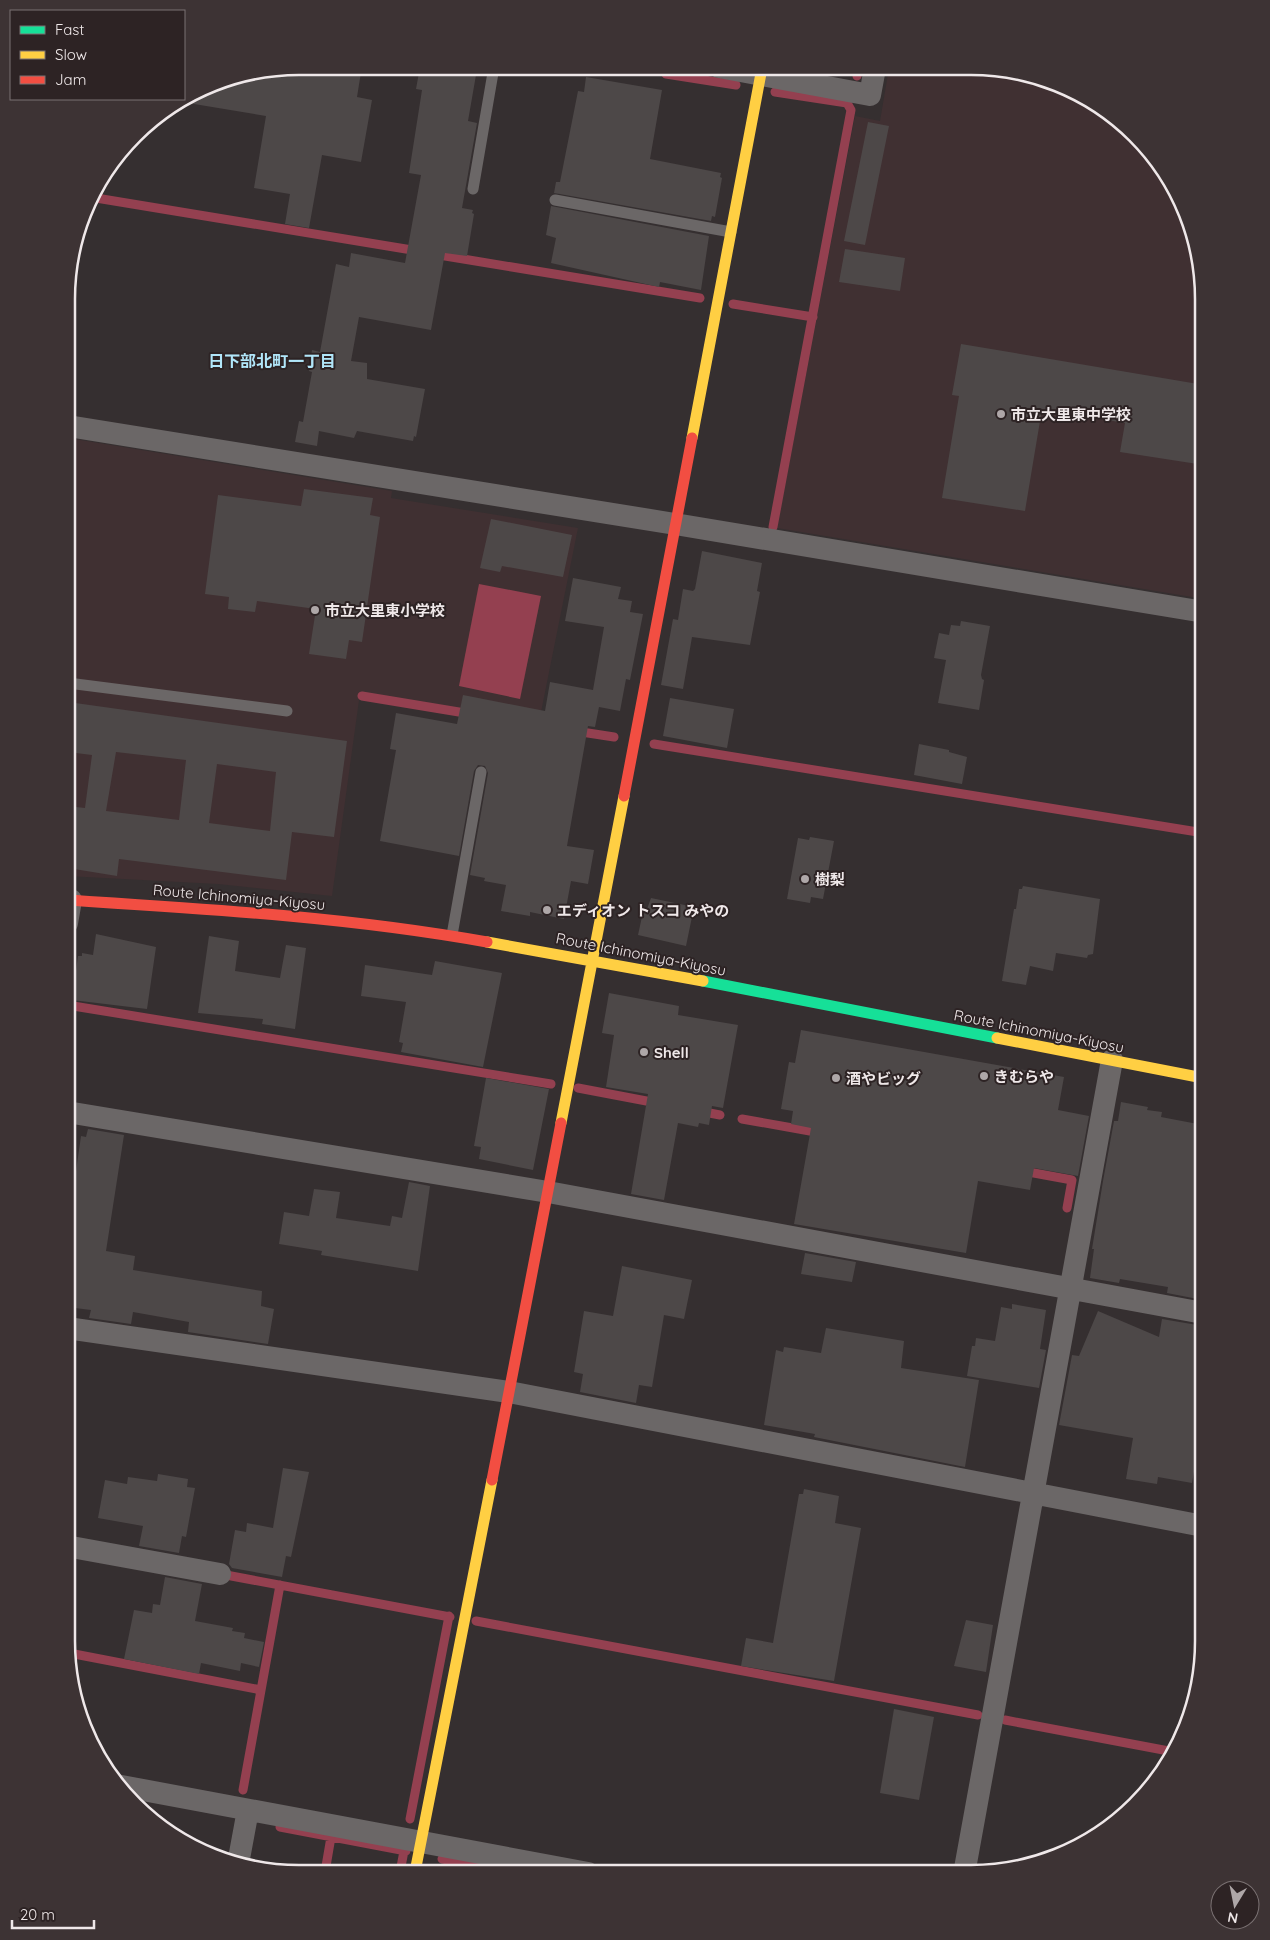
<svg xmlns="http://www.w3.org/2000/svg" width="1270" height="1940" font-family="Quicksand,'Noto Sans JP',sans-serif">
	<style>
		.built { fill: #403032 }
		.water { fill: #944050 }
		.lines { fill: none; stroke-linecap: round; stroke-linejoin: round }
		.stream { stroke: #944050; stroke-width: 9 }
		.building { fill: #4d4848; fill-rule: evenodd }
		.lane { stroke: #6b6767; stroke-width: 11 }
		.street { stroke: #6b6767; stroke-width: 22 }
		.fast { stroke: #16e098; stroke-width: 11 }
		.slow { stroke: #ffcf43; stroke-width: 11 }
		.jam { stroke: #f24e42; stroke-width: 11 }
		.poi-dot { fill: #aea7a8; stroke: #2d2324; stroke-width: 2 }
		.labels { text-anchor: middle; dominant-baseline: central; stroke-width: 4; stroke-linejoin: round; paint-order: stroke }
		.poi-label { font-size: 15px; font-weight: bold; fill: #efe8e9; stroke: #2d2324; text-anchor: start }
		.street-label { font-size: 15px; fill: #efe8e9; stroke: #2d2324 }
		.neighbourhood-label { font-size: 16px; font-weight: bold; fill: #b1e6f9; stroke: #2d2324 }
		.rim { fill: none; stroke: #efe8e9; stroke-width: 2.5 }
	</style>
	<rect width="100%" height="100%" fill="#352f30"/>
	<path class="built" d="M889,68H1002L1060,84L1112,114L1155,157L1186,210L1204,299V599L777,528L855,116L880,121Z
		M68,438L392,491L391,498L578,528L539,722L360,693L332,896L218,884L67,876Z"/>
	<path class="water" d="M479,584L541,596L520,699L459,686Z"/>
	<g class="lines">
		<path class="stream" d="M641,69L647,70
			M666,74L736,85
			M857,76L858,68
			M90,197L418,251
			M433,254L700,298
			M733,304L813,317
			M773,527L851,110L847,103L775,92
			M362,696L471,714
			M575,731L614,737
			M654,744L1204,833
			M67,1005L551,1084
			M578,1088L657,1103
			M699,1111L720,1115
			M742,1119L821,1133
			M1023,1171L1072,1180L1067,1208
			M226,1575L450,1617
			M476,1621L978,1715
			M69,1653L261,1690
			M1005,1720L1174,1752
			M243,1790L280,1585
			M410,1819L449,1616
			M280,1827L406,1851
			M442,1859L516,1872
			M325,1872L331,1837
			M400,1872L404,1851"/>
	</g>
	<path class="building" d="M299,66H362L357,97L372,100L361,162L322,155L309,228L285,224L290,194L254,188L266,116L182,102L210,84Z
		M420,67L476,75L468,121L477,123L462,208L473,210L472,213L474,214L467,256L445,253L431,330L359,317L351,361L367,363V379L425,389L416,437L414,436L413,441L357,431L354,438L319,431L317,446L295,442L299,421L303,422L312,372L309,371L312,350L320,352L336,264L349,267L351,253L405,263L421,175L409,173L422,90L416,89Z
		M586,77L662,90L650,159L721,173L720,177L722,178L715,217L712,216L711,221L554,193L556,182H560L578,91L584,92Z
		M868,122L889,126L865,245L844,241Z
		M551,206L709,236L701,290L660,282L659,287L551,263L556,238L546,235Z
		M845,249L905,258L900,291L839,282Z
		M961,344L1204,385V465L1120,452L1125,423L1042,409L1025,511L942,498L959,396L952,395Z
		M304,489L373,498L370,515L380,517L362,642L349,640L346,659L309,654L316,609L257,601L255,612L228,609L229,597L205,594L218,495L301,506Z
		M491,519L572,535L563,577L502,566L500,572L480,568Z
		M702,551L762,563L757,591L760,592L750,645L692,637L683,689L661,685L673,619L678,620L683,589L693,591L695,589Z
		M573,578L621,587L618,599L632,601L630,612L643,614L630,680L626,679L620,711L599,707L595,727L588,726L567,846L594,850L588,884L571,881L564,919L530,912V916L501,911L506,885L484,881L485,878L470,875L488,773L485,766L478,765L474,771L459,856L380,841L396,750L390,749L396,713L457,724L463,695L545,711L550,682L593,690L604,627L565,621Z
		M961,621L990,626L981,675L982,679L984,680L979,710L938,703L946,660L934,658L939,633L949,635L951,625L960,626Z
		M670,698L734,709L727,748L663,736Z
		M68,702L347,741L334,837L292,832L286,880L119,859L117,876L68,868L70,853H67V806L85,808L92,755L68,752ZM116,752L186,760L179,820L106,811ZM217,764L276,772L270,831L209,823Z
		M919,744L949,750V752L967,757L962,784L914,775Z
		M810,837L834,841L823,899L811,897L810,903L787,899L798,838L809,840Z
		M1023,886L1100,899L1093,954L1088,955L1087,958L1056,953L1053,971L1030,966L1026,985L1002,981L1014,909H1016L1019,889H1022Z
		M651,898L694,907L686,946L638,935L643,912H646Z
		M96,934L156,947L147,1009L72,1000L78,956H82V953L93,955Z
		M209,936L239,941L235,971L280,978L286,945L306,948L295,1029L262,1024L263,1019L198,1013Z
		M435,961L502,973L483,1067L401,1052L403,1043L399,1042L406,1002L361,996L365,965L432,975Z
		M609,993L679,1006L678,1015L738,1025L723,1108L712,1106L709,1125L699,1123L698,1127L678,1123L664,1200L631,1194L648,1094L606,1087L614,1035L602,1033Z
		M801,1030L1064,1077L1058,1110L1089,1116L1078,1176L1034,1168L1030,1190L978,1181L966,1253L794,1224L811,1128L791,1124L793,1111L781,1109L789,1062L795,1063Z
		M486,1078L549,1089L533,1170L479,1159L481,1147L474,1146Z
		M1121,1102L1148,1107L1147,1110L1162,1112L1161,1117L1203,1125V1300L1167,1293L1168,1287L1120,1279L1119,1283L1090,1278L1094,1249H1092L1103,1181L1114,1121H1118Z
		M88,1129L124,1135L106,1251L135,1256L133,1270L262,1291L261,1306L274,1309L268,1344L188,1332L189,1322L133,1312L131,1324L89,1318L91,1310L67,1307L76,1234L67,1233V1176L75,1178L81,1136L86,1137Z
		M409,1182L430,1186L418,1271L321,1255L322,1251L279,1244L284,1212L309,1216L314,1189L340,1192L336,1218L390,1226L392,1216L402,1218Z
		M805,1253L856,1262L852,1282L801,1274Z
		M622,1266L692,1280L684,1319L664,1315L652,1387L639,1385L636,1403L580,1392L583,1374L574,1372L584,1311L613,1316Z
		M1012,1304L1046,1310L1040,1349L1046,1350L1039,1388L967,1376L972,1346H975L976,1338L995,1341L1001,1307L1012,1309Z
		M1098,1311L1159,1337L1162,1319L1203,1326V1436L1198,1467L1195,1466L1192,1483L1158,1477L1157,1484L1126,1479L1133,1438L1059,1425L1072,1355L1079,1356Z
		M826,1328L904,1341L901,1368L979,1380L965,1467L814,1437L815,1434L764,1425L776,1350L783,1352L784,1347L821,1353Z
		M283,1468L309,1472L291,1557L286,1556L282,1577L232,1568L229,1564L235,1530L246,1532L247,1523L273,1528Z
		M158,1474L188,1479L187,1487L195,1488L186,1537L182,1536L179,1553L139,1546L143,1526L98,1518L105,1480L127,1484L128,1477L157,1481Z
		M804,1489L839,1496L835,1523L861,1528L834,1681L741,1666L746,1638L773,1643L799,1494H803Z
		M165,1577L202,1584L195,1621L233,1628L232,1631L245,1633L244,1638L264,1642L259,1667L241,1663L240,1671L201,1663L199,1674L124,1659L134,1610L152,1613L153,1604L160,1605Z
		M966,1620L993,1625L986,1672L954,1666Z
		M894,1709L934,1717L919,1800L880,1793Z"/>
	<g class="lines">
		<path class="lane" d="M473,189L494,67
			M555,200L731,232
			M68,683L287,711
			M452,935L481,772"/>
		<path class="street" d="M719,67L870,95L875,68
			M68,426L675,524L1204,612
			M67,923L71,900
			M67,1112L548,1192L1203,1313
			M67,1328L509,1392L1203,1526
			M66,1546L220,1574
			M116,1785L588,1873
			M238,1864L248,1810
			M964,1874L1112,1060"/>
		<path class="fast" d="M703,981L997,1038"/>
		<path class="slow" d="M692,438L762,68
			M487,942L703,981
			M997,1038L1203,1078
			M561,1123L624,796
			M415,1872L492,1480"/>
		<path class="jam" d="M624,796L692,438
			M67,900C208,909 348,917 487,942
			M492,1480L561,1123"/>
	</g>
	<g class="poi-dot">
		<circle cx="1001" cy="414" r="5"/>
		<circle cx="315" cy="610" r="5"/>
		<circle cx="805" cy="879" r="5"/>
		<circle cx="547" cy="910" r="5"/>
		<circle cx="644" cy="1052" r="5"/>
		<circle cx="984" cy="1076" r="5"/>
		<circle cx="836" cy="1078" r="5"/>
	</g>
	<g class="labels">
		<g class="poi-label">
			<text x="1011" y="414">市立大里東中学校</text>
			<text x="325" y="610">市立大里東小学校</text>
			<text x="815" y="879">樹梨</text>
			<text x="557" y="910">エディオン トスコ みやの</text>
			<text x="654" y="1052">Shell</text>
			<text x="994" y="1076">きむらや</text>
			<text x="846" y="1078">酒やビッグ</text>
		</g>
		<g class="street-label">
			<text transform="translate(239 897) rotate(5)">Route Ichinomiya-Kiyosu</text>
			<text transform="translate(641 954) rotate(11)">Route Ichinomiya-Kiyosu</text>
			<text transform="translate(1039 1031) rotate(11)">Route Ichinomiya-Kiyosu</text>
		</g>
		<g class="neighbourhood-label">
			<text x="272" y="361">日下部北町一丁目</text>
		</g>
	</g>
	<path d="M0 0H1270V1940H0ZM299 75H971A224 224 0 0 1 1195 299V1641A224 224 0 0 1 971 1865H299A224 224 0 0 1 75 1641V299A224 224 0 0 1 299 75Z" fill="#3d3334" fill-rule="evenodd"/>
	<path class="rim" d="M299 75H971A224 224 0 0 1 1195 299V1641A224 224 0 0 1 971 1865H299A224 224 0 0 1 75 1641V299A224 224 0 0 1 299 75Z"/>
	<rect x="10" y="10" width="175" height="90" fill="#2d2324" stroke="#7b7273"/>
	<rect x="20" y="26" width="25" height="8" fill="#16e098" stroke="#7b7273"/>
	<text x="55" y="35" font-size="15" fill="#efe8e9">Fast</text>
	<rect x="20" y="51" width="25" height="8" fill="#ffcf43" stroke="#7b7273"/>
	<text x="55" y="60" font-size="15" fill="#efe8e9">Slow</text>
	<rect x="20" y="76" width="25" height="8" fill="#f24e42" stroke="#7b7273"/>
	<text x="55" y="85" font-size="15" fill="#efe8e9">Jam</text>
	<g transform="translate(1235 1905) rotate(190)"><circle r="24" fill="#2d2324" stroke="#7b7273"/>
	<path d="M0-4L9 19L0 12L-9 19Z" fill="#aea7a8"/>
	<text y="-8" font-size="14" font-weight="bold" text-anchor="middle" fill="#efe8e9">N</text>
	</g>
	<path d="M12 1920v8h82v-8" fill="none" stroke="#efe8e9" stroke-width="2.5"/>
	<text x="20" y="1920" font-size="15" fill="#efe8e9" stroke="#2d2324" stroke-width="4" paint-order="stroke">20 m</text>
</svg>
